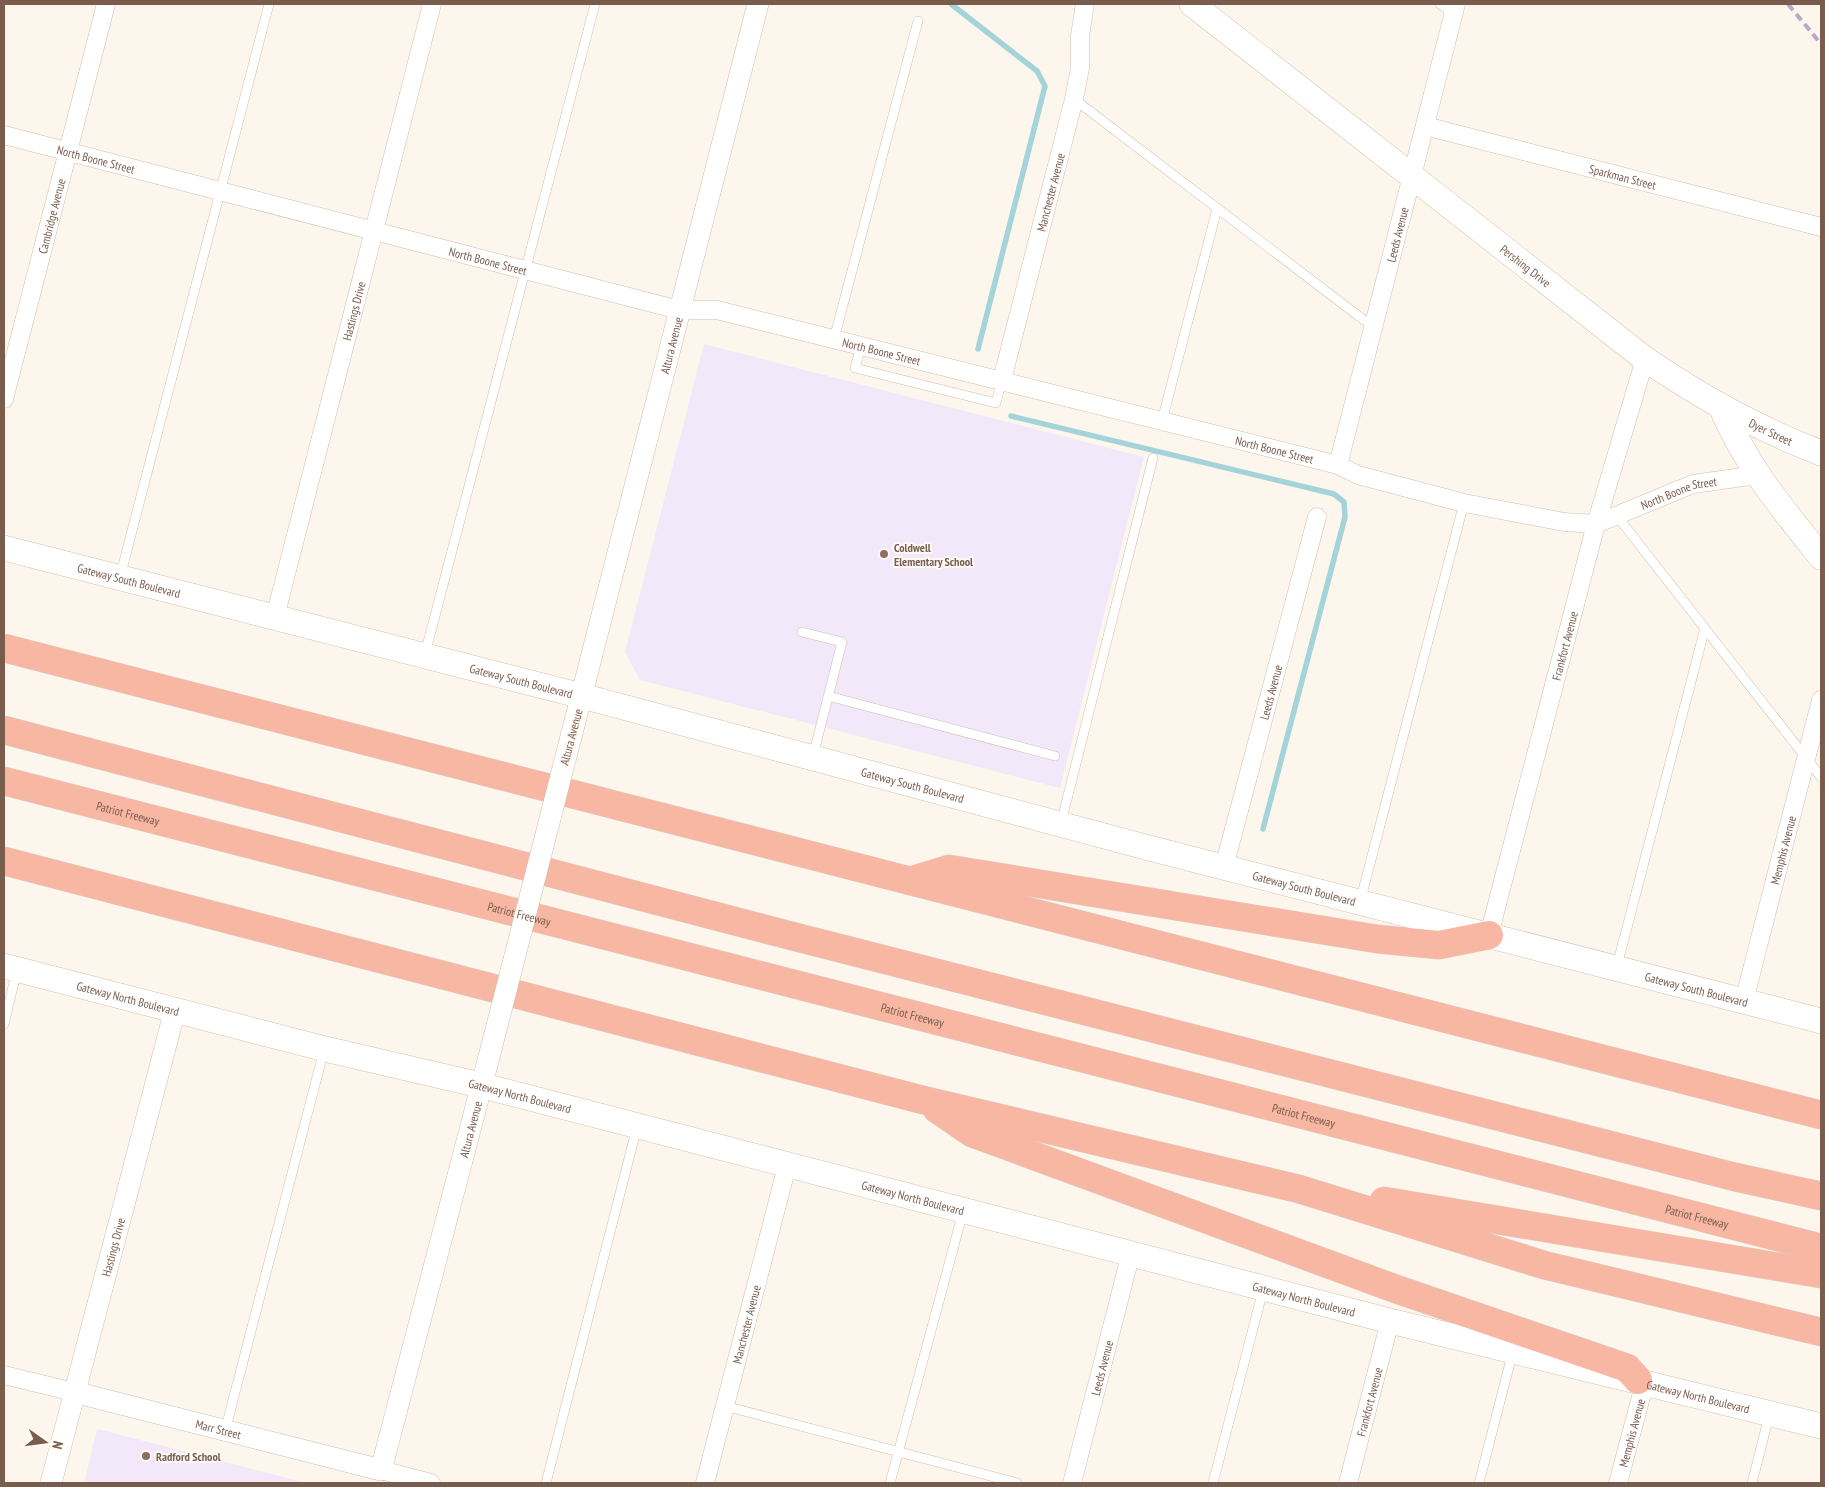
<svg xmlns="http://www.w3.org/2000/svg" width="1825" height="1487" font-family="'PT Sans Narrow',sans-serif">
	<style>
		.education { fill: #f3e8fa }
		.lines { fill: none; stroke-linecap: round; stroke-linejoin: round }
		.stream { stroke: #a5d3da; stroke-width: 5.5 }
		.service-casing { stroke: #d1beb0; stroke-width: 10 }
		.minor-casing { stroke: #d1beb0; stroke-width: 19 }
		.tertiary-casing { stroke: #d1beb0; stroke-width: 22 }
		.secondary-casing { stroke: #d6c0b0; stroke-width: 26 }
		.motorway-casing { stroke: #dad1cd; stroke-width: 29 }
		.service { stroke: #fff; stroke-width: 9 }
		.minor { stroke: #fff; stroke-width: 18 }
		.tertiary { stroke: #fff; stroke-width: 21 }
		.secondary { stroke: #fff; stroke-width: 25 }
		.motorway { stroke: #f7b7a3; stroke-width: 28 }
		.rail { stroke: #b9a8c9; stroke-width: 4; stroke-dasharray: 8 5; stroke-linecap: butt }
		.tertiary-bridge-casing { stroke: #d1beb0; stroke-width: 22; stroke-linecap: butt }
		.tertiary-bridge { stroke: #fff; stroke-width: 21 }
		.education-dot { fill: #8d6e63; stroke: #fffaf3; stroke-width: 2 }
		.labels { text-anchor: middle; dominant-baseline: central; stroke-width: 4; stroke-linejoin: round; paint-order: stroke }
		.street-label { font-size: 12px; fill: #7a5c4d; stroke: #fffaf3 }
		.education-label { font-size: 12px; font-weight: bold; fill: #785e54; stroke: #fffaf3; text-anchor: start }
	</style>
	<rect width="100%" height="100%" fill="#fdf6ec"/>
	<path class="education" d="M704,344L1144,457L1060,788L640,680L625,652Z
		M97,1429H98L306,1483H84Z"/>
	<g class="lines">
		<path class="stream" d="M951,4L1037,71L1045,86L978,349
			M1011,416L1334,494L1344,502L1345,517L1263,829"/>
		<defs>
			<path id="service" d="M1440,4L1453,14
				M1074,99L1373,327
				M834,339L918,21
				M861,346L855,368L996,403L1002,380
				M1162,421L1217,209
				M1617,516L1821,777
				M120,577L269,4
				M802,632L842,642L813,756
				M425,654L595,4
				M828,696L1055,756
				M1061,823L1153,458
				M1360,902L1464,503
				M1617,966L1705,628
				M4,1024L17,970
				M725,1406L1017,1483
				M225,1431L324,1050
				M546,1483L637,1127
				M890,1483L963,1212
				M1213,1483L1263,1290
				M1479,1483L1513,1351
				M1752,1483L1769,1416"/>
			<g id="minor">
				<path id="s1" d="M1425,126L1821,227"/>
				<path id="s2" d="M4,135L679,310H717L1338,465L1358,475L1464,503L1564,522L1596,524L1693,484L1757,475"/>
				<path id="s3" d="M1002,380L1074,99L1080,68V36L1085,4"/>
				<path id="s4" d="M4,399L106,4"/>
				<path id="s5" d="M1338,465L1456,4"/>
				<path id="s6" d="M275,617L432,4"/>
				<path id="s7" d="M1224,867L1317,517"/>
				<path id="s8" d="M1489,935L1596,524L1645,359"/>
				<path id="s9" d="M1744,1001L1821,700"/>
				<path d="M4,1375L74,1392"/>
				<path d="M381,1470L431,1483"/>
				<path id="s10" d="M705,1483L787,1166"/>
				<path id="s11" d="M1072,1483L1131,1253"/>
				<path id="s12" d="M1348,1483L1390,1321"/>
				<path id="s13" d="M1618,1483L1645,1382"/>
			</g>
			<g id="tertiary">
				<path id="s14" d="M574,725L758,4"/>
				<path id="s15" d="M74,1392L381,1470L489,1057"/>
				<path id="s16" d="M51,1483L175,1010"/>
			</g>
			<g id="secondary">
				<path id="s17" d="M1192,4L1645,359C1703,398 1756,428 1821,453"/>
				<path d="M1722,409C1747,467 1782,508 1821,557"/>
				<path id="s18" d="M4,548L582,696L1149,848L1821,1021"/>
				<path id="s19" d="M4,966L325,1049L480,1085L1390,1321L1821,1426"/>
			</g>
			<g id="motorway">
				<path d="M4,648L1821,1115"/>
				<path d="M4,730L788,935L1735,1177L1821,1196"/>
				<path id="s20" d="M4,781L1821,1248"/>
				<path d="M4,861L923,1100L1299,1189L1544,1265L1821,1332"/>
				<path d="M910,881L949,869L1377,939L1439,945L1489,935"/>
				<path d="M937,1109L972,1133L1396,1289L1627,1368L1638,1380"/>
				<path d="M1384,1201L1821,1274"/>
			</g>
		</defs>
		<use href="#service" class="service-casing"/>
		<use href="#minor" class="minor-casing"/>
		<use href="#tertiary" class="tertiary-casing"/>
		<use href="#secondary" class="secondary-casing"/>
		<use href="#motorway" class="motorway-casing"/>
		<use href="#service" class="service"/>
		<use href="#minor" class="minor"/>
		<use href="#tertiary" class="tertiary"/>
		<use href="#secondary" class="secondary"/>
		<use href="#motorway" class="motorway"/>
		<path class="rail" d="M1788,4L1821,44"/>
		<defs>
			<path id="tertiary-bridge" d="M489,1057L574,725"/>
		</defs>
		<use href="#tertiary-bridge" class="tertiary-bridge-casing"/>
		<use href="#tertiary-bridge" class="tertiary-bridge"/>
	</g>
	<g class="education-dot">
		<circle cx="884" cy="554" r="5"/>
		<circle cx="146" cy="1456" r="5"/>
	</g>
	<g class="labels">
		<g class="street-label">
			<text stroke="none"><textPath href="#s2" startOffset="95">North Boone Street</textPath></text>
			<text stroke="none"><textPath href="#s1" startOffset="204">Sparkman Street</textPath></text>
			<text stroke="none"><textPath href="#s3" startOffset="194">Manchester Avenue</textPath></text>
			<text stroke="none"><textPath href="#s4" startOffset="189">Cambridge Avenue</textPath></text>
			<text stroke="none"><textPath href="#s5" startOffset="238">Leeds Avenue</textPath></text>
			<text stroke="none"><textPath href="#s2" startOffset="500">North Boone Street</textPath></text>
			<text stroke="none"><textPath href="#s17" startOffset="424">Pershing Drive</textPath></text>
			<text stroke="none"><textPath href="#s6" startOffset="316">Hastings Drive</textPath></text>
			<text stroke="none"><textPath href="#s14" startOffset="392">Altura Avenue</textPath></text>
			<text stroke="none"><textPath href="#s2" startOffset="905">North Boone Street</textPath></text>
			<text stroke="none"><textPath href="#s17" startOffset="721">Dyer Street</textPath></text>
			<text stroke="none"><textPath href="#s2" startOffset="1310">North Boone Street</textPath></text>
			<text stroke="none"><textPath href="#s2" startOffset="1730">North Boone Street</textPath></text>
			<text stroke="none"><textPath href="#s18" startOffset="129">Gateway South Boulevard</textPath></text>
			<text stroke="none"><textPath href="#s8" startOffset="299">Frankfort Avenue</textPath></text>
			<text stroke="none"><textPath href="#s18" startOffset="534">Gateway South Boulevard</textPath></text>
			<text stroke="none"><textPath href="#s7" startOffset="181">Leeds Avenue</textPath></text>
			<text transform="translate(571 737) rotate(-75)">Altura Avenue</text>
			<text stroke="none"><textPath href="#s18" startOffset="939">Gateway South Boulevard</textPath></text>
			<text stroke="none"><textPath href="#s20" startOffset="128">Patriot Freeway</textPath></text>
			<text stroke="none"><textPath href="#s9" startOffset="156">Memphis Avenue</textPath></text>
			<text stroke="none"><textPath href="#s18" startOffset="1344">Gateway South Boulevard</textPath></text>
			<text stroke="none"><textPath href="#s20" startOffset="532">Patriot Freeway</textPath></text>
			<text stroke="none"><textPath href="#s18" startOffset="1749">Gateway South Boulevard</textPath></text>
			<text stroke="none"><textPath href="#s19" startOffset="128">Gateway North Boulevard</textPath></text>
			<text stroke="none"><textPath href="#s20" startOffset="938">Patriot Freeway</textPath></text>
			<text stroke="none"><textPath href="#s19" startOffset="532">Gateway North Boulevard</textPath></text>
			<text stroke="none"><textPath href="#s20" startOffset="1342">Patriot Freeway</textPath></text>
			<text stroke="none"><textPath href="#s15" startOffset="669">Altura Avenue</textPath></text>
			<text stroke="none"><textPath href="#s19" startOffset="938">Gateway North Boulevard</textPath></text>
			<text stroke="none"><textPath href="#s20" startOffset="1748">Patriot Freeway</textPath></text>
			<text stroke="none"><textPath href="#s16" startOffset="244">Hastings Drive</textPath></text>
			<text stroke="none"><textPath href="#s19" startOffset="1342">Gateway North Boulevard</textPath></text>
			<text stroke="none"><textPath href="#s10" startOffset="164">Manchester Avenue</textPath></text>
			<text stroke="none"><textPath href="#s11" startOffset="119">Leeds Avenue</textPath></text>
			<text stroke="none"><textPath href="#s19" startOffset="1748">Gateway North Boulevard</textPath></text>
			<text stroke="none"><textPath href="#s12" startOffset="84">Frankfort Avenue</textPath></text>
			<text stroke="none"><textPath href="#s15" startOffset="149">Marr Street</textPath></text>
			<text stroke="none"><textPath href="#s13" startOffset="52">Memphis Avenue</textPath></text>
		</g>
		<g class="education-label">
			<text x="894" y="547">Coldwell<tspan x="894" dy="14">Elementary School</tspan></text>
			<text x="156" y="1456">Radford School</text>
		</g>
	</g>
	<rect width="1825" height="1487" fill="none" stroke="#7a5c4d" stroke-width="10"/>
	<g transform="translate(45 1442) rotate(104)" stroke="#fffaf3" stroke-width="4" paint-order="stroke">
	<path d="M0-4L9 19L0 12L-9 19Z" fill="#7a5c4d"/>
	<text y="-8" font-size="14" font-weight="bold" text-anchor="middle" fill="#7a5c4d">N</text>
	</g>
</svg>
